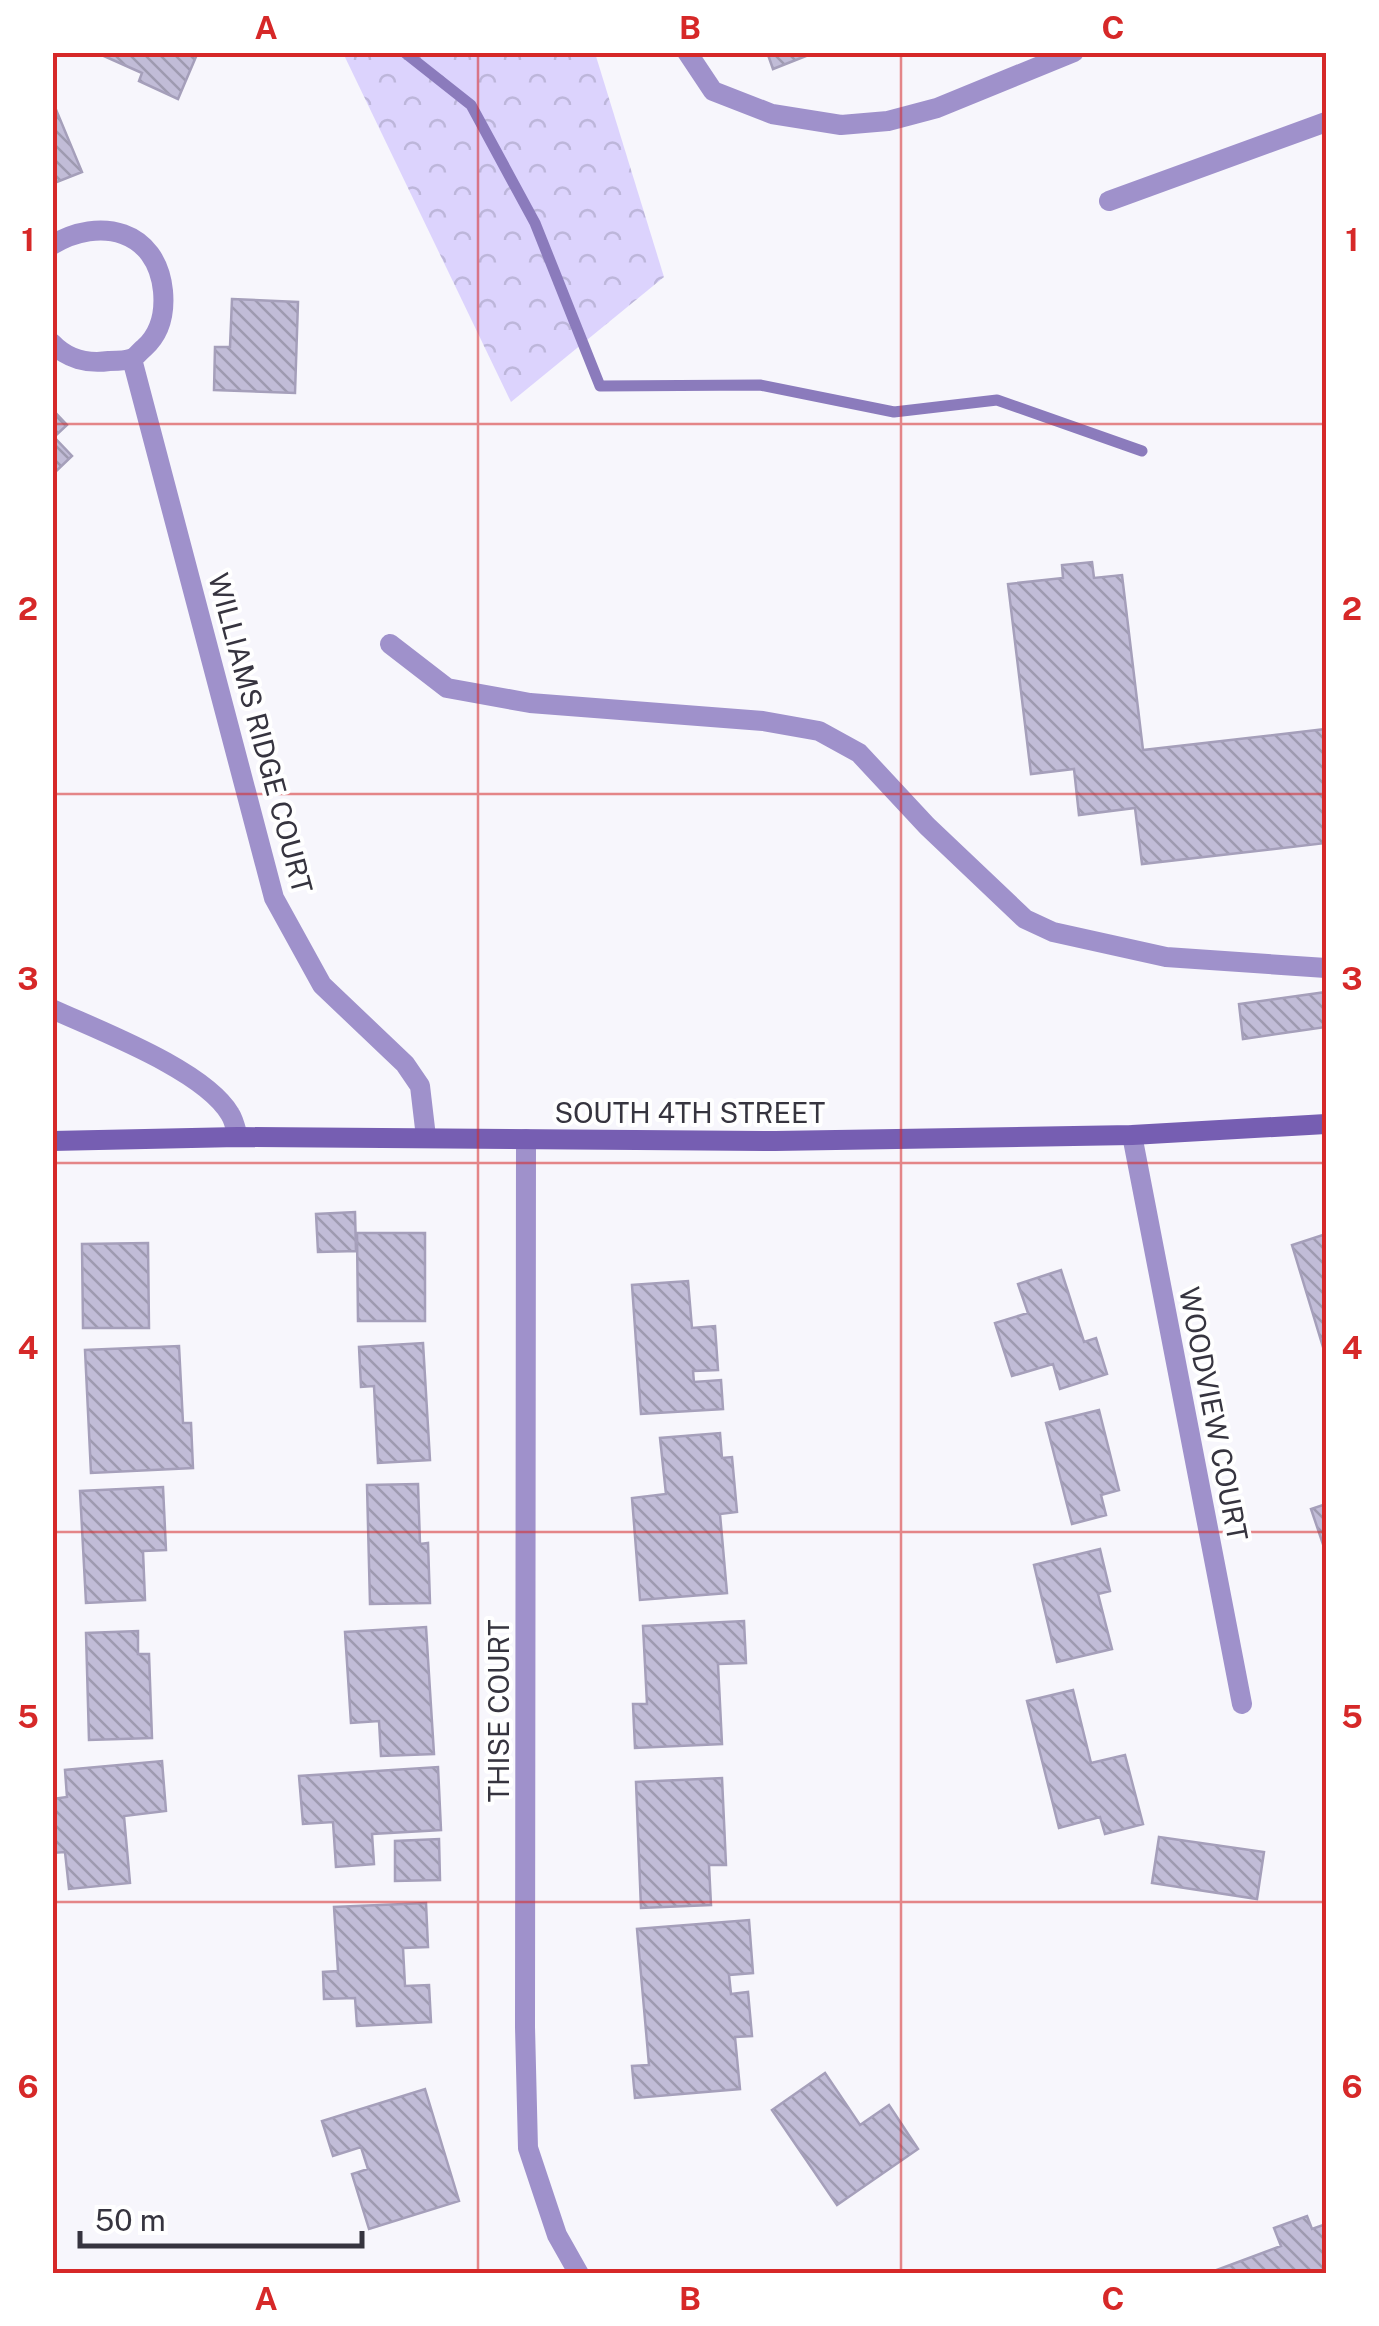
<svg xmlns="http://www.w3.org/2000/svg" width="1379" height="2326" font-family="'Public Sans',sans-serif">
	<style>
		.forest { fill: url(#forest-crowns) }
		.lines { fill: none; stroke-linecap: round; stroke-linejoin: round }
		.stream { stroke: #8b7bbc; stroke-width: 11 }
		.building { fill: url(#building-back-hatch); stroke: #a59fba; stroke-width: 2.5 }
		.service { stroke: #9f91cb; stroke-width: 20 }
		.minor { stroke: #9f91cb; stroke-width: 20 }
		.secondary { stroke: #765eb2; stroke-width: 20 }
		.grid { fill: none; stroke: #d62828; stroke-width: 2.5; stroke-opacity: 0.55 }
		.labels { text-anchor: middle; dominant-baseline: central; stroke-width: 8; stroke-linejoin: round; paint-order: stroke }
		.street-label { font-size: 28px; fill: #36343f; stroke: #fff }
		.neatline { fill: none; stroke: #d62828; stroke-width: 4 }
		.grid-label { font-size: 32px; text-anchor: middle; font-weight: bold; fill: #d62828 }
	</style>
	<defs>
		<pattern id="forest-crowns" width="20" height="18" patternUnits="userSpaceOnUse" patternTransform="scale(2.5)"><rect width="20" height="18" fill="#dcd3fd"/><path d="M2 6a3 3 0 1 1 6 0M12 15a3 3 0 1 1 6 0" fill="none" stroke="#bdb6da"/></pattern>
		<pattern id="building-back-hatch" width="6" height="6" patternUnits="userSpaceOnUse" patternTransform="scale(2.5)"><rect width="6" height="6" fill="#c1bcd7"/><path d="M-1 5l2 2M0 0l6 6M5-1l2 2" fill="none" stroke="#9e9ab0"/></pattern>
	</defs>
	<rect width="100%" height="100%" fill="#f7f6fc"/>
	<path class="forest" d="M343,53H595L664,277L511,402Z"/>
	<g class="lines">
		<path class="stream" d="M404,52L471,105L535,223L600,386L760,385L894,412L997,400L1142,451"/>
	</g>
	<path class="building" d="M95,52H198L178,99L139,81L142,73Z
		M767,52H816L773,69Z
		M52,100L82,172L52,184Z
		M232,299L298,302L295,393L214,390L215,347H230Z
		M52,409L67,425L54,437L72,456L52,475Z
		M1092,562L1094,578L1122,575L1143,750L1326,729V843L1142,864L1135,808L1079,815L1074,769L1031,774L1008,584L1063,578L1062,565Z
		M1326,992V1027L1243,1039L1239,1004Z
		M355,1212L356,1251L318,1252L316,1214Z
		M357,1233H425V1321H358Z
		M1326,1234V1357L1292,1245Z
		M148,1243L149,1328H83L82,1244Z
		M1061,1270L1084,1342L1096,1338L1107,1374L1060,1389L1053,1364L1012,1376L995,1323L1028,1313L1018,1284Z
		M688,1281L692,1328L715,1326L718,1370L693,1371L694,1382L721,1380L723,1409L641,1414L632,1285Z
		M423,1343L430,1460L378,1463L374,1386L361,1387L359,1347Z
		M179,1346L183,1423H191L193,1468L91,1473L85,1350Z
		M1099,1410L1119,1490L1101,1495L1106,1515L1072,1524L1046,1423Z
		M720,1433L722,1458L732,1457L737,1512L720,1514L727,1593L640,1600L632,1498L666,1494L660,1438Z
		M418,1484L420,1544L428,1543L430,1603L370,1604L367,1485Z
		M163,1487L166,1550L143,1551L145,1600L86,1603L80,1491Z
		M1326,1504V1553L1311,1509Z
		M1100,1549L1110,1591L1098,1594L1112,1649L1057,1662L1034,1565Z
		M744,1621L746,1663L718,1664L722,1744L635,1748L633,1704H647L643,1626Z
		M426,1627L434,1754L381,1756L379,1721L351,1723L345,1632Z
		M138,1631V1654H149L152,1738L89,1740L86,1633Z
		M1073,1690L1091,1763L1125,1755L1143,1824L1105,1834L1100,1817L1059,1828L1027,1701Z
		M162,1761L166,1811L124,1816L130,1883L69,1889L65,1852L52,1853V1799L67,1797L65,1770Z
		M438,1767L441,1830L372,1834L374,1864L336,1867L333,1822L303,1824L299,1776Z
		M722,1778L726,1865H709L711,1905L641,1908L636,1782Z
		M1159,1837L1264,1852L1257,1899L1152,1883Z
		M439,1839L440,1880L395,1881V1841Z
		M426,1903L428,1947L403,1948L405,1986L429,1985L431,2022L357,2026L355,1998L324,1999L323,1972L338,1971L334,1907Z
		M749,1920L753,1973L729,1975L731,1994L748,1992L752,2036L735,2037L740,2089L635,2098L632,2066L649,2065L637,1929Z
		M825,2073L860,2125L889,2105L918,2149L837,2205L772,2110Z
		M425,2089L459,2201L369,2229L352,2174L368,2169L361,2147L333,2156L322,2121Z
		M1307,2216L1312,2229L1326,2224V2274H1206L1281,2246L1274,2228Z"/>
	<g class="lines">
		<path class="service" d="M1109,201L1326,122
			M390,644L447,688L530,703L763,721L819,731L859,753L927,826L1025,919L1053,932L1166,957L1326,968"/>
		<path class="minor" d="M687,52L713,91L772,114L841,125L888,121L937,108L1074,52
			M52,245C100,216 157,230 163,291C165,313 161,333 144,348C140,351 137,356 133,358C127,361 116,361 109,361C88,364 67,359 52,343
			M132,359L274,898L322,985L405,1064L420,1086L426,1137
			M52,1009C100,1031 204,1070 230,1114C234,1120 236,1130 238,1137
			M1132,1135L1242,1704
			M526,1139L525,2027L528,2148L557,2235L579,2274"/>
		<path class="secondary" d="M52,1141L238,1137L775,1141L1132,1135L1326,1124"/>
	</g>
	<path class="grid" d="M478,52V2274M901,52V2274M52,424H1326M52,794H1326M52,1163H1326M52,1532H1326M52,1902H1326"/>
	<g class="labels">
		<g class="street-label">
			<text transform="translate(261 733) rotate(75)">WILLIAMS RIDGE COURT</text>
			<text x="690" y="1112">SOUTH 4TH STREET</text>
			<text transform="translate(1214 1414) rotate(79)">WOODVIEW COURT</text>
			<text transform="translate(498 1711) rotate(-90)">THISE COURT</text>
		</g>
	</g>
	<rect width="1379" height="2326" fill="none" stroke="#ffffff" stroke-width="110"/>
	<path d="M80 2231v15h282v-15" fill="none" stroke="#36343f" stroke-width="5"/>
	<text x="95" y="2231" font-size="30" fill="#36343f" stroke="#ffffff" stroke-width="8" paint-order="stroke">50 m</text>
	<rect x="55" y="55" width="1269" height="2216" class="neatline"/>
	<g class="grid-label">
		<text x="266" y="39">A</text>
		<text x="690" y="39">B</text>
		<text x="1113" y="39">C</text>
		<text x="28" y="251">1</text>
		<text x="1352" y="251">1</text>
		<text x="28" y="620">2</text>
		<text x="1352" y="620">2</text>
		<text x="28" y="990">3</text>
		<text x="1352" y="990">3</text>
		<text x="28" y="1359">4</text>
		<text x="1352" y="1359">4</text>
		<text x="28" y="1728">5</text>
		<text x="1352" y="1728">5</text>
		<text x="28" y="2098">6</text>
		<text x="1352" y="2098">6</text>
		<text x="266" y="2310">A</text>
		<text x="690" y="2310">B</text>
		<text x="1113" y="2310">C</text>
	</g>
</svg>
